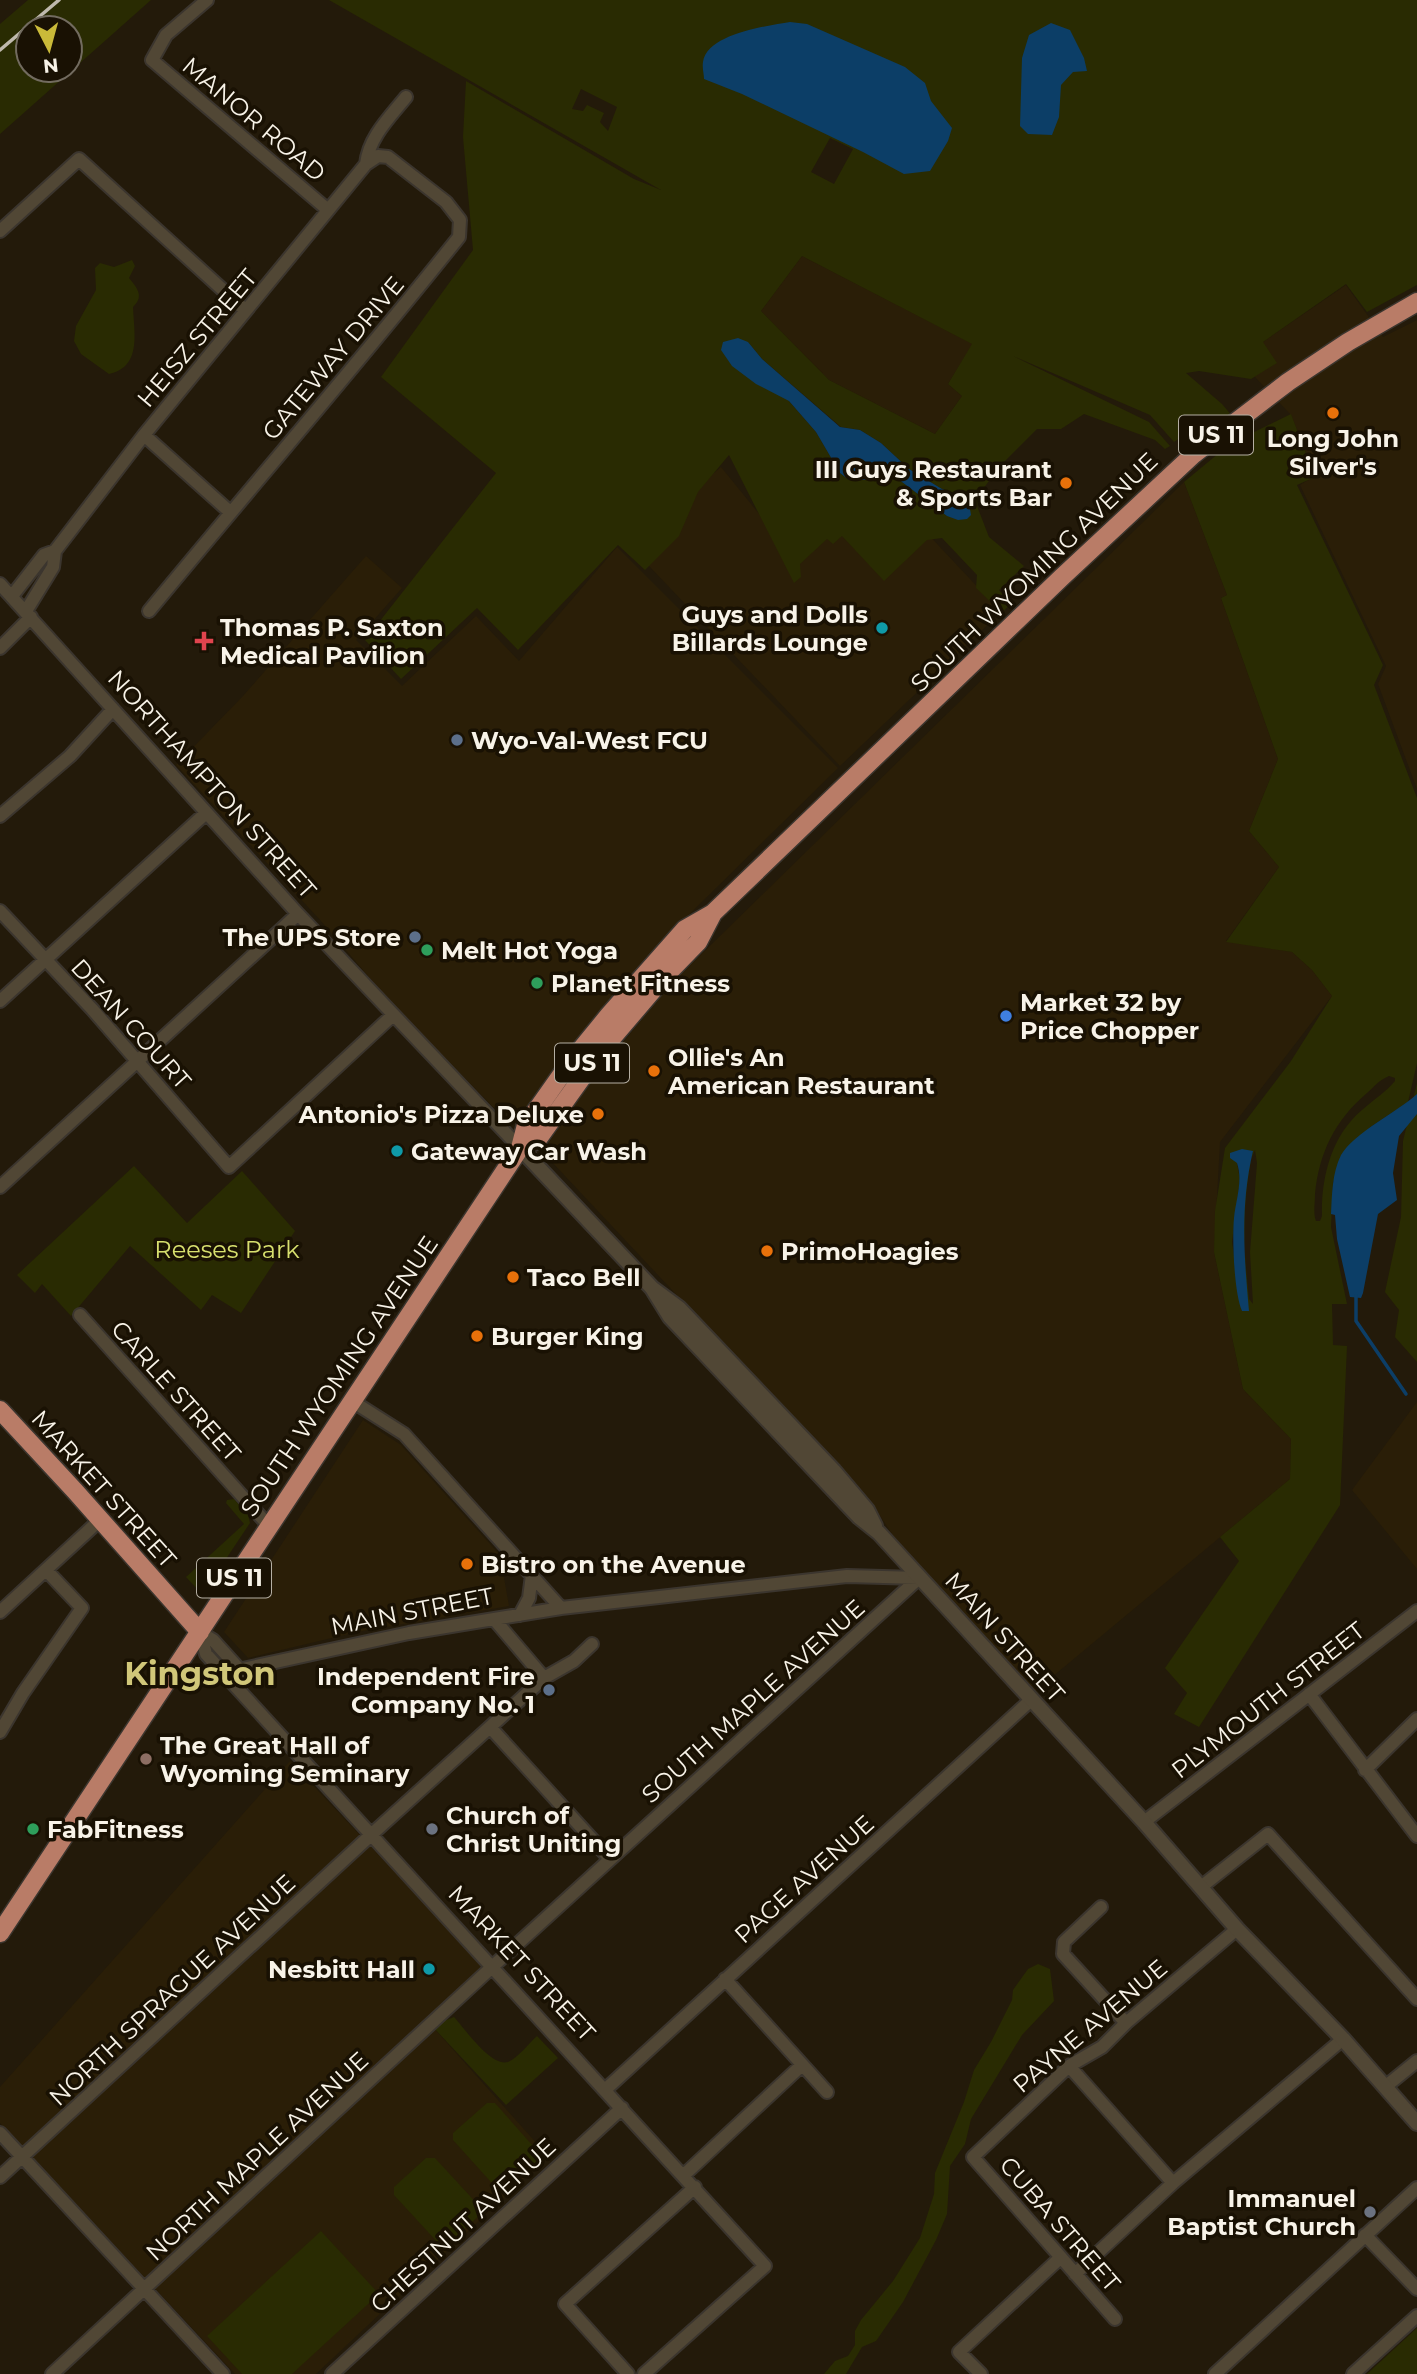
<svg xmlns="http://www.w3.org/2000/svg" width="1417" height="2374" font-family="Montserrat,sans-serif">
	<style>
		.built { fill: #2a1e07 }
		.green { fill: #292b02; fill-rule: evenodd }
		.water { fill: #0c3e67 }
		.lines { fill: none; stroke-linecap: round; stroke-linejoin: round }
		.stream { stroke: #0c3e67; stroke-width: 3.5 }
		.minor-casing { stroke: #3b352e; stroke-width: 16 }
		.tertiary-casing { stroke: #3b352e; stroke-width: 18 }
		.primary-casing { stroke: #3b352e; stroke-width: 21 }
		.minor { stroke: #514735; stroke-width: 12 }
		.tertiary { stroke: #514735; stroke-width: 14 }
		.primary { stroke: #b97c67; stroke-width: 18 }
		.rail { stroke: #bfb9ad; stroke-width: 3.5 }
		.food-dot { fill: #e8710a; stroke: #191103; stroke-width: 2.5 }
		.culture-dot { fill: #0f9aa8; stroke: #191103; stroke-width: 2.5 }
		.health-dot { fill: #e0444e; stroke: #191103; stroke-width: 2.5 }
		.service-dot { fill: #5c6f8a; stroke: #191103; stroke-width: 2.5 }
		.leisure-dot { fill: #2e9e5b; stroke: #191103; stroke-width: 2.5 }
		.shop-dot { fill: #3f7fe0; stroke: #191103; stroke-width: 2.5 }
		.education-dot { fill: #8d6e63; stroke: #191103; stroke-width: 2.5 }
		.worship-dot { fill: #6b7280; stroke: #191103; stroke-width: 2.5 }
		.labels { text-anchor: middle; dominant-baseline: central; stroke-width: 7; stroke-linejoin: round; paint-order: stroke }
		.shield { fill: #191103; stroke: #b5afa3; stroke-width: 2 }
		.shield-label { font-size: 23px; font-weight: bold; fill: #f8f3e8 }
		.street-label { font-size: 24px; fill: #f8f3e8; stroke: #191103 }
		.poi-label { font-size: 24px; font-weight: bold; fill: #f8f3e8; stroke: #191103; text-anchor: start }
		.park-label { font-size: 24px; fill: #d8e06e; stroke: #191103 }
		.district-label { font-size: 32px; font-weight: bold; fill: #d1c779; stroke: #191103 }
	</style>
	<rect width="100%" height="100%" fill="#231a0a"/>
	<path class="built" d="M802,256L973,344L948,384L962,396L935,434L829,380L761,311Z
		M1346,285L1383,337L1417,320V789L1378,684L1386,666L1300,485L1315,476L1291,415L1238,359Z
		M721,467L790,552L836,510L924,530L1001,612L840,766L629,545Z
		M1184,482L1227,595L1221,598L1278,759L1249,831L1279,867L1226,941L1292,952L1312,970L1332,996L1220,1142L1214,1252L1243,1389L1291,1439L1290,1479L1034,1692L896,1540L871,1502L550,1160L548,1151L549,1142L570,1110L610,1058L672,983Z
		M617,547L838,768L645,958L582,1034L529,1106L519,1112L506,1113L493,1107L386,997L321,921L176,765L243,696L366,556L402,588L356,640L402,686L476,616L519,661Z
		M1417,1402V1569L1352,1490Z
		M363,1420L401,1445L500,1555L509,1606L357,1632L248,1658L224,1632Z
		M290,1761L491,1974L432,2026L548,2156L316,2374H235L0,2123V2087Z"/>
	<path class="green" d="M28,0H151L0,134V24ZM28,28H70V70H28Z
		M329,0H1417V285L1367,312L1346,284L1263,342L1277,363L1251,379L1199,371L1186,373L1222,404L1248,435L1291,414L1315,477L1297,485L1383,665L1374,685L1417,798V1063L1408,1102L1369,1128L1333,1182L1331,1227L1347,1304H1332L1333,1345L1347,1346L1340,1505L1199,1727L1174,1714L1187,1693L1165,1668L1239,1561L1220,1537L1290,1479L1291,1439L1243,1389L1214,1252L1215,1211L1225,1148L1291,1061L1332,996L1312,970L1292,952L1226,942L1279,867L1249,831L1278,759L1221,598L1227,595L1184,482L1219,453L1193,429L1174,442L1150,415L1013,356L1149,422L1170,446L1165,449L1155,440L1084,414L1061,429H1037L1001,465L980,493L977,506L989,537L1024,566L999,590L1011,603L1002,613L976,588L977,575L942,538L927,540L884,581L842,536L833,544L827,539L800,564L801,577L794,583L729,455L698,492L679,536L645,570L618,545L518,650L477,608L401,679L365,640L496,473L381,377L473,250L463,137L466,81L634,179L661,190ZM581,89L617,107L608,131L600,122L604,113L587,105L583,111L572,109ZM830,138L853,149L834,184L811,172ZM802,256L972,344L948,384L962,396L935,434L829,380L761,311ZM748,342L762,359L841,427L860,430L881,443L909,469L942,489L962,497L947,516L898,479L849,480L840,473L816,432L789,401ZM1389,1076L1395,1078V1081C1385,1093 1373,1100 1362,1110C1331,1136 1321,1178 1322,1216L1320,1221H1316C1313,1213 1315,1204 1315,1194C1319,1153 1335,1120 1367,1093C1374,1087 1379,1080 1389,1076ZM1255,1150L1257,1163L1250,1252L1253,1304L1249,1299C1245,1258 1237,1187 1255,1150ZM1253,1151C1241,1204 1244,1256 1248,1310L1242,1311L1232,1242L1240,1180L1237,1163Z
		M132,260L135,266L129,278C138,289 144,296 133,307C134,333 142,367 109,374L81,354L74,341L76,326L96,290L95,268L100,263L114,267Z
		M1417,1083V1362L1395,1337L1399,1310L1385,1292L1401,1217L1403,1141Z
		M134,1166L187,1223L242,1171L295,1231L241,1313L212,1295L201,1310L130,1246L71,1316L42,1284L35,1293L17,1275Z
		M234,1499L248,1515L250,1523L204,1592L201,1593L186,1577L244,1524L226,1503L227,1500Z
		M1038,1964L1050,1969L1054,2001L1022,2035L971,2119L965,2144L950,2166L947,2214L936,2240L903,2302L876,2341L862,2347L846,2374H824L835,2361L848,2356L855,2345V2331L861,2320L893,2281L920,2238L934,2194L935,2173L964,2102L974,2070L991,2042L1012,2000L1013,1990L1028,1969Z
		M454,2017C465,2029 491,2067 508,2062C518,2058 529,2043 537,2036L558,2058L506,2105L432,2026Z
		M487,2103H495L540,2154V2160L506,2191H499L453,2140V2133Z
		M426,2158H435L481,2208L480,2215L446,2245H440L394,2195V2187Z
		M321,2231L379,2294L292,2374H242L207,2336Z
		M1417,2328V2374H1367Z"/>
	<path class="water" d="M790,22L807,24L905,67L925,83L931,101L952,128L948,141L930,171L904,174L863,152L742,94L704,79C704,74 702,68 703,62C707,34 766,26 790,22Z
		M1051,23L1070,30L1084,58L1087,71L1073,72L1061,85L1059,117L1052,135L1028,134L1020,126L1022,58L1029,35Z
		M738,338L748,342L762,359L840,427L860,430L881,443L909,469L942,489L962,497L970,509L971,515L967,519L958,520L947,516L898,479L849,480L840,473L816,432L789,401L756,384L732,366L721,350L723,342Z
		M1417,1094V1114L1399,1136L1393,1173L1397,1200L1378,1214L1363,1293L1361,1298L1350,1297L1337,1239L1335,1215L1331,1214C1332,1195 1332,1173 1341,1155C1354,1133 1397,1112 1417,1094Z
		M1242,1149L1253,1151C1240,1206 1244,1255 1249,1311H1242C1234,1293 1232,1238 1234,1218C1236,1199 1243,1181 1237,1163L1230,1158V1153Z"/>
	<g class="lines">
		<path class="stream" d="M1356,1296V1321L1406,1394"/>
		<defs>
			<path id="minor" d="M207,0L166,35L152,60L328,210
				M0,231L79,159L245,310
				M144,435L230,512
				M0,584L298,914L520,1148
				M12,596L44,555L55,551
				M26,611L53,567L55,551L144,435L366,164C369,137 390,117 406,97
				M149,611C252,486 358,364 459,237L460,220L446,202L388,157L378,156L366,164
				M0,648L31,617
				M0,816L70,756L113,709
				M0,911L92,1009L229,1167L393,1015
				M0,1001L206,813
				M0,1187L298,914
				M80,1315L269,1526
				M352,1401L404,1434L561,1608
				M0,1612L101,1519
				M520,1615L529,1598L532,1575
				M494,1619L544,1678
				M200,1632L206,1654L765,2266L644,2374
				M200,1632L213,1640L240,1670L241,1676
				M224,1673L409,1633L561,1608L847,1576L919,1578
				M1309,1694L1417,1836
				M490,1727L610,1859
				M0,1732L23,1693L82,1608L46,1570
				M1365,1770L1417,1719
				M1144,1822L1417,1611
				M1201,1887L1268,1834L1417,1999
				M1101,1907L1064,1942L1063,1954L1126,2023
				M725,1979L827,2092
				M1069,2066L1173,2183
				M1385,2087L1417,2061
				M606,2089L1031,1700
				M0,2133L223,2374
				M684,2175L802,2065
				M0,2177L372,1834L544,1678L574,1661L592,1644
				M1365,2235L1417,2289
				M1075,2274L1173,2183L1343,2039
				M1115,2319L973,2157L1069,2066L1102,2047L1126,2023L1237,1929
				M52,2374L491,1968L919,1578
				M332,2374L622,2108
				M628,2374L565,2304L695,2187
				M981,2374L959,2352L1060,2258
				M1215,2374L1417,2188
				M1353,2374L1417,2316"/>
			<path id="tertiary" d="M520,1148L652,1288L679,1308L834,1471L867,1510L875,1526
				M652,1288L670,1317L859,1517L879,1533L1144,1822L1237,1929L1343,2039L1417,2123"/>
			<path id="primary" d="M520,1148L538,1139L601,1051L665,976L698,942L713,913
				M0,1410L75,1491L200,1632
				M0,1933L520,1148L526,1125L569,1064L609,1015L685,929L713,913L1062,577L1194,454L1288,382L1348,342L1417,302"/>
		</defs>
		<use href="#minor" class="minor-casing"/>
		<use href="#tertiary" class="tertiary-casing"/>
		<use href="#primary" class="primary-casing"/>
		<use href="#minor" class="minor"/>
		<use href="#tertiary" class="tertiary"/>
		<use href="#primary" class="primary"/>
		<path class="rail" d="M0,50L59,0"/>
	</g>
	<g class="food-dot">
		<circle cx="1333" cy="413" r="7"/>
		<circle cx="1066" cy="483" r="7"/>
		<circle cx="654" cy="1071" r="7"/>
		<circle cx="598" cy="1114" r="7"/>
		<circle cx="767" cy="1251" r="7"/>
		<circle cx="513" cy="1277" r="7"/>
		<circle cx="477" cy="1336" r="7"/>
		<circle cx="467" cy="1564" r="7"/>
	</g>
	<g class="culture-dot">
		<circle cx="882" cy="628" r="7"/>
		<circle cx="397" cy="1151" r="7"/>
		<circle cx="429" cy="1969" r="7"/>
	</g>
	<path class="health-dot" d="M200.5 630.5h7v7h7v7h-7v7h-7v-7h-7v-7h7z"/>
	<g class="service-dot">
		<circle cx="457" cy="740" r="7"/>
		<circle cx="415" cy="937" r="7"/>
		<circle cx="549" cy="1690" r="7"/>
	</g>
	<g class="leisure-dot">
		<circle cx="427" cy="950" r="7"/>
		<circle cx="537" cy="983" r="7"/>
		<circle cx="33" cy="1829" r="7"/>
	</g>
	<circle class="shop-dot" cx="1006" cy="1016" r="7"/>
	<circle class="education-dot" cx="146" cy="1759" r="7"/>
	<g class="worship-dot">
		<circle cx="432" cy="1829" r="7"/>
		<circle cx="1370" cy="2212" r="7"/>
	</g>
	<g class="labels">
		<g class="shield">
			<rect x="1179" y="415.5" width="74" height="39" rx="5"/>
			<rect x="555" y="1043.5" width="74" height="39" rx="5"/>
			<rect x="197" y="1558.5" width="74" height="39" rx="5"/>
		</g>
		<g class="shield-label">
			<text x="1216" y="435">US 11</text>
			<text x="592" y="1063">US 11</text>
			<text x="234" y="1578">US 11</text>
		</g>
		<g class="street-label">
			<text transform="translate(254 119) rotate(40)">MANOR ROAD</text>
			<text transform="translate(197 338) rotate(-50)">HEISZ STREET</text>
			<text transform="translate(333 358) rotate(-50)">GATEWAY DRIVE</text>
			<text transform="translate(1034 572) rotate(-44)">SOUTH WYOMING AVENUE</text>
			<text transform="translate(212 784) rotate(48)">NORTHAMPTON STREET</text>
			<text transform="translate(131 1024) rotate(48)">DEAN COURT</text>
			<text transform="translate(339 1376) rotate(-56)">SOUTH WYOMING AVENUE</text>
			<text transform="translate(176 1391) rotate(48)">CARLE STREET</text>
			<text transform="translate(104 1489) rotate(48)">MARKET STREET</text>
			<text transform="translate(412 1611) rotate(-11)">MAIN STREET</text>
			<text transform="translate(1005 1637) rotate(48)">MAIN STREET</text>
			<text transform="translate(1268 1700) rotate(-38)">PLYMOUTH STREET</text>
			<text transform="translate(753 1701) rotate(-42)">SOUTH MAPLE AVENUE</text>
			<text transform="translate(804 1879) rotate(-42)">PAGE AVENUE</text>
			<text transform="translate(522 1963) rotate(47)">MARKET STREET</text>
			<text transform="translate(172 1990) rotate(-43)">NORTH SPRAGUE AVENUE</text>
			<text transform="translate(1090 2026) rotate(-40)">PAYNE AVENUE</text>
			<text transform="translate(257 2156) rotate(-43)">NORTH MAPLE AVENUE</text>
			<text transform="translate(1060 2224) rotate(49)">CUBA STREET</text>
			<text transform="translate(463 2225) rotate(-43)">CHESTNUT AVENUE</text>
		</g>
		<g class="poi-label">
			<text x="1333" y="438" text-anchor="middle">Long John<tspan x="1333" dy="28">Silver's</tspan></text>
			<text x="1052" y="469" text-anchor="end">III Guys Restaurant<tspan x="1052" dy="28">&amp; Sports Bar</tspan></text>
			<text x="868" y="614" text-anchor="end">Guys and Dolls<tspan x="868" dy="28">Billards Lounge</tspan></text>
			<text x="220" y="627">Thomas P. Saxton<tspan x="220" dy="28">Medical Pavilion</tspan></text>
			<text x="471" y="740">Wyo-Val-West FCU</text>
			<text x="401" y="937" text-anchor="end">The UPS Store</text>
			<text x="441" y="950">Melt Hot Yoga</text>
			<text x="551" y="983">Planet Fitness</text>
			<text x="1020" y="1002">Market 32 by<tspan x="1020" dy="28">Price Chopper</tspan></text>
			<text x="668" y="1057">Ollie's An<tspan x="668" dy="28">American Restaurant</tspan></text>
			<text x="584" y="1114" text-anchor="end">Antonio's Pizza Deluxe</text>
			<text x="411" y="1151">Gateway Car Wash</text>
			<text x="781" y="1251">PrimoHoagies</text>
			<text x="527" y="1277">Taco Bell</text>
			<text x="491" y="1336">Burger King</text>
			<text x="481" y="1564">Bistro on the Avenue</text>
			<text x="535" y="1676" text-anchor="end">Independent Fire<tspan x="535" dy="28">Company No. 1</tspan></text>
			<text x="160" y="1745">The Great Hall of<tspan x="160" dy="28">Wyoming Seminary</tspan></text>
			<text x="446" y="1815">Church of<tspan x="446" dy="28">Christ Uniting</tspan></text>
			<text x="47" y="1829">FabFitness</text>
			<text x="415" y="1969" text-anchor="end">Nesbitt Hall</text>
			<text x="1356" y="2198" text-anchor="end">Immanuel<tspan x="1356" dy="28">Baptist Church</tspan></text>
		</g>
		<g class="park-label">
			<text x="227" y="1249">Reeses Park</text>
		</g>
		<g class="district-label">
			<text x="200" y="1673">Kingston</text>
		</g>
	</g>
	<g transform="translate(49 49) rotate(174)"><circle r="33" fill="#191103" stroke="#726b5f" stroke-width="2"/>
	<path d="M0-5L12 26L0 18L-12 26Z" fill="#caba39"/>
	<text y="-10" font-size="19" font-weight="bold" text-anchor="middle" fill="#f8f3e8">N</text>
	</g>
</svg>
